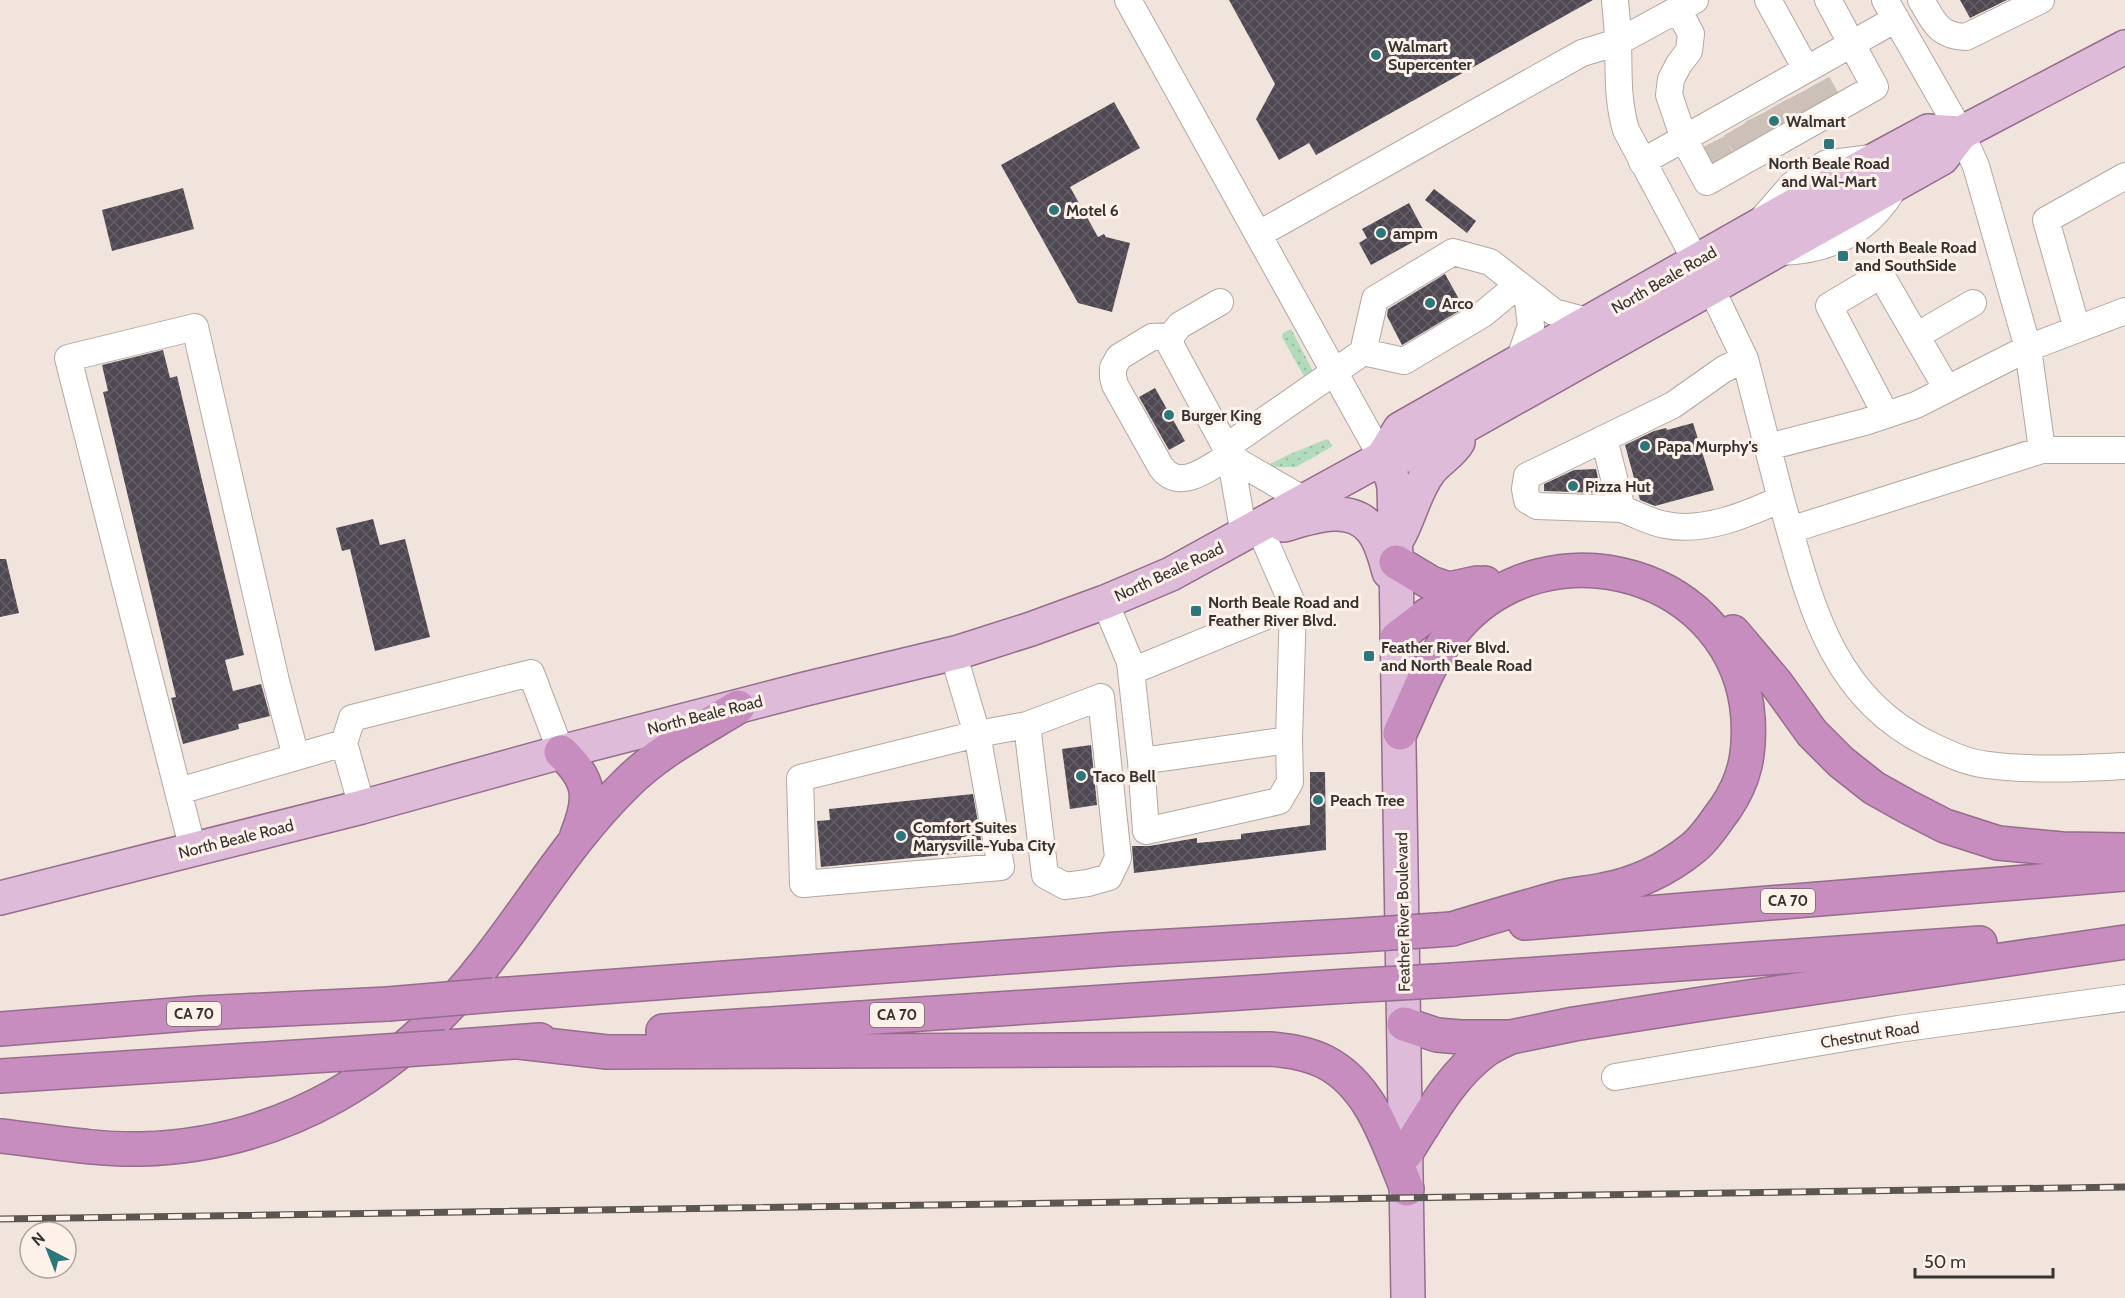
<svg xmlns="http://www.w3.org/2000/svg" width="2125" height="1298" font-family="Cabin,sans-serif">
	<style>
		.grass { fill: url(#grass-dots) }
		.building { fill: url(#building-cross-hatch) }
		.lines { fill: none; stroke-linecap: round; stroke-linejoin: round }
		.minor-tunnel { stroke: #ccc0b9; stroke-width: 26; stroke-dasharray: 26 13; stroke-linecap: butt }
		.minor-casing { stroke: #b4a7a1; stroke-width: 28 }
		.major-casing { stroke: #956d8d; stroke-width: 36 }
		.highway-casing { stroke: #956d8d; stroke-width: 36 }
		.minor { stroke: #fff; stroke-width: 26 }
		.major { stroke: #debbd9; stroke-width: 33 }
		.highway { stroke: #c88dbf; stroke-width: 33 }
		.rail-casing { stroke: #5c5652; stroke-width: 7 }
		.rail { stroke: #fef1ea; stroke-width: 4.5; stroke-dasharray: 14; stroke-linecap: butt }
		.highway-bridge-casing { stroke: #956d8d; stroke-width: 36; stroke-linecap: butt }
		.highway-bridge { stroke: #c88dbf; stroke-width: 33 }
		.poi-dot { fill: #2d777a; stroke: #fef1ea; stroke-width: 2 }
		.labels { text-anchor: middle; dominant-baseline: central; stroke-width: 6; stroke-linejoin: round; paint-order: stroke }
		.shield { fill: #fef1ea; stroke: #726b67; stroke-width: 1.5 }
		.shield-label { font-size: 15px; font-weight: bold; fill: #36322f }
		.poi-label { font-size: 16px; font-weight: bold; fill: #36322f; stroke: #fef1ea; text-anchor: start }
		.street-label { font-size: 16px; fill: #36322f; stroke: #fef1ea }
	</style>
	<defs>
		<pattern id="grass-dots" width="8" height="8" patternUnits="userSpaceOnUse" patternTransform="scale(1.5)"><rect width="8" height="8" fill="#b2dbbe"/><path d="M2 2h.1M6 6h.1" fill="none" stroke="#9abca4" stroke-width="1.8" stroke-linecap="round"/></pattern>
		<pattern id="building-cross-hatch" width="8" height="8" patternUnits="userSpaceOnUse" patternTransform="scale(1.5)"><rect width="8" height="8" fill="#4d4851"/><path d="M0 0l8 8M0 8l8-8" fill="none" stroke="#656067"/></pattern>
	</defs>
	<rect width="100%" height="100%" fill="#f1e4dc"/>
	<path class="grass" d="M1291,329L1314,373L1306,380L1282,337L1283,333Z
		M1327,439L1333,446L1296,467H1263L1290,454Z"/>
	<path class="building" d="M1229,0H1593L1316,155L1309,143L1279,160L1256,119L1275,84Z
		M1960,0H2007L1970,18Z
		M1114,102L1140,148L1070,187L1098,237L1104,234L1106,237L1130,243L1112,312L1078,303L1001,165Z
		M183,188L194,229L112,251L102,210Z
		M1434,189L1476,221L1467,233L1425,200Z
		M1409,203L1426,235L1371,265L1359,243L1367,238L1362,229Z
		M1445,274L1464,308L1402,345L1387,316L1388,309Z
		M163,350L170,378L177,376L244,655L225,660L233,691L261,684L270,716L238,724L239,729L183,744L171,698L176,697L103,392L108,391L102,365Z
		M1155,388L1185,441L1169,450L1139,397Z
		M1693,423L1714,490L1655,506L1640,500L1625,445L1654,431L1666,428L1667,430Z
		M1596,469L1601,493L1544,491V484L1574,470Z
		M373,519L380,545L405,539L430,637L375,651L350,549L342,551L336,528Z
		M0,559H6L19,613L0,617Z
		M1091,745L1097,805L1070,809L1062,749Z
		M1310,772H1325L1326,850L1134,873L1132,846H1149L1197,838V843L1241,839V834L1310,825Z
		M973,794L983,851L821,867L817,821L830,820L829,809Z"/>
	<g class="lines">
		<path class="minor-tunnel" d="M1818,83L1828,101
			M1798,94L1808,113
			M1777,105L1788,124
			M1757,116L1767,136
			M1735,129L1746,148
			M1713,142L1722,160"/>
		<defs>
			<path id="minor" d="M1128,0L1382,458
				M1615,0C1616,14 1618,28 1618,42C1619,74 1617,99 1626,130L1696,261
				M1768,0L1806,69
				M1885,0L1961,133L1976,166L2028,348L2042,450H2125
				M1921,0C1934,22 1938,36 1966,37L2041,0
				M1678,9L1691,34L1689,51L1679,64L1671,79L1669,95L1684,139L1707,182L1875,87L1828,0
				M1642,162L1896,19
				M1764,217L1792,185L1825,164L1871,158
				M1259,234L1582,53L1618,42L1695,0
				M1780,252C1827,251 1865,234 1891,193
				M1220,302L1180,325L1171,336V346L1230,455L1244,535
				M2077,329L2046,220L2125,176
				M1171,336L1152,337L1119,357L1113,368V377L1115,385L1161,467C1180,493 1210,467 1230,455
				M1916,336L1973,303
				M1363,352L1404,361L1483,314L1518,285
				M1518,363L1531,326L1527,292
				M1886,415L1829,306L1881,275L1947,389
				M1604,439L1622,509L1537,506L1527,500L1525,489L1527,476L1673,405L1724,369L1745,359
				M1226,447L1363,352L1375,299L1453,252L1490,262L1554,312L1591,322
				M1768,447L1865,422L1916,405L2028,348L2125,311
				M1230,457L1306,501
				M1781,499C1809,597 1828,695 1928,744C1947,753 1967,763 1988,765C2034,771 2079,768 2125,766
				M1622,509C1636,514 1651,523 1666,525C1704,533 1748,514 1781,499L1745,359L1711,288
				M1790,530L2042,450
				M1105,602L1130,662L1141,761L1289,740L1293,605L1261,532
				M953,653L977,734L800,778L803,884L1001,867L977,734L1027,725L1045,875L1065,886L1088,883L1109,877L1118,858L1101,697L1027,725
				M1132,671L1293,605
				M344,743L352,718L531,673L561,752
				M1141,761L1146,831L1279,801L1290,782L1289,740
				M179,791L296,757
				M193,850L68,358L195,327L276,681L296,757L344,743L362,807
				M1615,1077L1898,1029L2125,998"/>
			<path id="major" d="M1382,458L1392,478L1394,487L1396,562L1408,1298
				M1382,458L1400,429L1878,158L1928,131L1961,133
				M1284,525C1311,517 1350,503 1371,529C1381,540 1385,558 1389,572
				M1399,536C1410,516 1415,491 1429,472C1437,461 1451,454 1458,442
				M0,898L362,807L561,752L805,689L959,652L1031,629L1105,602L1171,574L1382,458L1415,454L1942,158L1961,133L2125,47"/>
			<path id="highway" d="M1396,562L1431,583L1449,589L1477,583
				M1733,632L1776,683L1812,733L1841,762L1874,788L1908,807L1945,826L1998,843L2062,849L2125,850
				M1397,638L1427,615L1485,583
				M1400,733C1416,699 1431,656 1456,628C1549,519 1738,573 1748,718C1750,754 1745,780 1725,809C1715,822 1706,838 1693,848C1667,869 1636,884 1603,890C1589,893 1575,894 1562,897C1525,907 1488,918 1452,929
				M561,752C591,780 592,798 577,835
				M1525,923L2125,874
				M1453,980L1980,943
				M494,995L1117,949L1345,936
				M1404,1024L1437,1035L1460,1037H1511L1574,1024L1708,1003L2125,942
				M0,1029L200,1013L388,1004
				M663,1031L1347,986
				M519,1042L607,1052L1270,1049C1289,1051 1307,1053 1325,1062C1372,1086 1388,1143 1407,1189
				M446,1047L540,1040
				M0,1076L343,1054
				M0,1136C46,1141 95,1150 141,1149C285,1145 401,1073 487,961C534,901 570,839 625,785C657,752 699,731 738,707
				M1406,1153C1429,1117 1450,1076 1486,1050C1493,1045 1502,1041 1511,1037"/>
		</defs>
		<use href="#minor" class="minor-casing"/>
		<use href="#major" class="major-casing"/>
		<use href="#highway" class="highway-casing"/>
		<use href="#minor" class="minor"/>
		<use href="#major" class="major"/>
		<use href="#highway" class="highway"/>
		<defs>
			<path id="rail" d="M0,1219L2125,1187"/>
		</defs>
		<use href="#rail" class="rail-casing"/>
		<use href="#rail" class="rail"/>
		<defs>
			<path id="highway-bridge" d="M1345,936L1452,929
				M1347,986L1453,980
				M388,1004L494,995
				M343,1054L446,1047"/>
		</defs>
		<use href="#highway-bridge" class="highway-bridge-casing"/>
		<use href="#highway-bridge" class="highway-bridge"/>
	</g>
	<g class="poi-dot">
		<circle cx="1376" cy="55" r="6"/>
		<circle cx="1774" cy="121" r="6"/>
		<rect x="1823" y="138" width="12" height="12" rx="3"/>
		<circle cx="1054" cy="210" r="6"/>
		<circle cx="1381" cy="233" r="6"/>
		<rect x="1837" y="250" width="12" height="12" rx="3"/>
		<circle cx="1430" cy="303" r="6"/>
		<circle cx="1169" cy="415" r="6"/>
		<circle cx="1645" cy="446" r="6"/>
		<circle cx="1573" cy="486" r="6"/>
		<rect x="1190" y="605" width="12" height="12" rx="3"/>
		<rect x="1363" y="650" width="12" height="12" rx="3"/>
		<circle cx="1081" cy="776" r="6"/>
		<circle cx="1318" cy="800" r="6"/>
		<circle cx="901" cy="836" r="6"/>
	</g>
	<g class="labels">
		<g class="shield">
			<rect x="1761" y="889" width="54" height="24" rx="4.5"/>
			<rect x="167" y="1002" width="54" height="24" rx="4.5"/>
			<rect x="870" y="1003" width="54" height="24" rx="4.5"/>
		</g>
		<g class="shield-label">
			<text x="1788" y="901">CA 70</text>
			<text x="194" y="1014">CA 70</text>
			<text x="897" y="1015">CA 70</text>
		</g>
		<g class="poi-label">
			<text x="1388" y="46">Walmart<tspan x="1388" dy="18">Supercenter</tspan></text>
			<text x="1786" y="121">Walmart</text>
			<text x="1829" y="163" text-anchor="middle">North Beale Road<tspan x="1829" dy="18">and Wal-Mart</tspan></text>
			<text x="1066" y="210">Motel 6</text>
			<text x="1393" y="233">ampm</text>
			<text x="1855" y="247">North Beale Road<tspan x="1855" dy="18">and SouthSide</tspan></text>
			<text x="1442" y="303">Arco</text>
			<text x="1181" y="415">Burger King</text>
			<text x="1657" y="446">Papa Murphy's</text>
			<text x="1585" y="486">Pizza Hut</text>
			<text x="1208" y="602">North Beale Road and<tspan x="1208" dy="18">Feather River Blvd.</tspan></text>
			<text x="1381" y="647">Feather River Blvd.<tspan x="1381" dy="18">and North Beale Road</tspan></text>
			<text x="1093" y="776">Taco Bell</text>
			<text x="1330" y="800">Peach Tree</text>
			<text x="913" y="827">Comfort Suites<tspan x="913" dy="18">Marysville-Yuba City</tspan></text>
		</g>
		<g class="street-label">
			<text transform="translate(1664 280) rotate(-30)">North Beale Road</text>
			<text transform="translate(1169 572) rotate(-25)">North Beale Road</text>
			<text transform="translate(705 715) rotate(-14)">North Beale Road</text>
			<text transform="translate(236 839) rotate(-14)">North Beale Road</text>
			<text transform="translate(1403 912) rotate(-91)">Feather River Boulevard</text>
			<text transform="translate(1870 1035) rotate(-9)">Chestnut Road</text>
		</g>
	</g>
	<g transform="translate(48 1250) rotate(318)"><circle r="28" fill="#fef1ea" stroke="#aea59f" stroke-width="1.5"/>
	<path d="M0-4.5L10 22L0 15L-10 22Z" fill="#2d777a"/>
	<text y="-9" font-size="16" font-weight="bold" text-anchor="middle" fill="#36322f">N</text>
	</g>
	<path d="M1915 1268v9h138v-9" fill="none" stroke="#36322f" stroke-width="3"/>
	<text x="1924" y="1268" font-size="18" fill="#36322f" stroke="#fef1ea" stroke-width="4.5" paint-order="stroke">50 m</text>
</svg>
